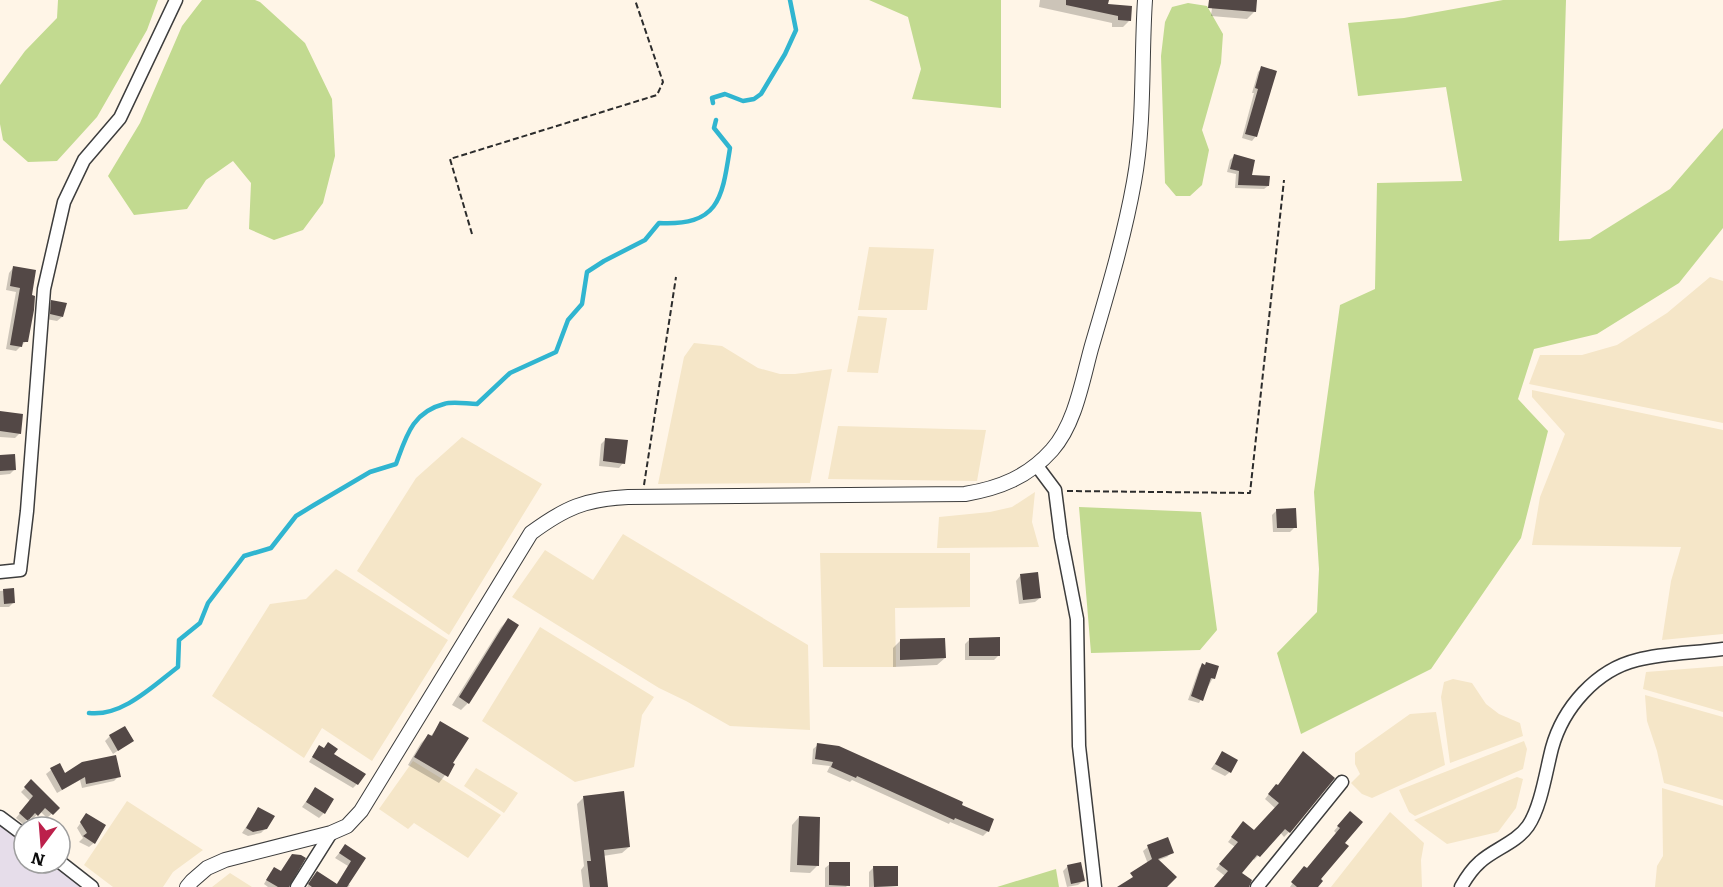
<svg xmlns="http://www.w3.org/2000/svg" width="1723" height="887" font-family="Literata,serif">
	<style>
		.industrial { fill: #e6ddea }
		.farmland { fill: #f5e6c8 }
		.forest { fill: #c2da90 }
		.shadow { fill: #0003 }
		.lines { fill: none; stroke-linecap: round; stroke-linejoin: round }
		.stream { stroke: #30b5d0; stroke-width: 4.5 }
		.building { fill: #534846 }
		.minor-casing { stroke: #3d3d3d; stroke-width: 15 }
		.tertiary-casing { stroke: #3d3d3d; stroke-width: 16 }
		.path { stroke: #2c2c2c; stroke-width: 2; stroke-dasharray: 6 3; stroke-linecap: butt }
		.minor { stroke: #fff; stroke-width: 12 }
		.tertiary { stroke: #fff; stroke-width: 14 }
	</style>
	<rect width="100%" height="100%" fill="#fff5e7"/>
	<path class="industrial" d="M0,824L24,842V863H51L82,887H0Z"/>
	<path class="farmland" d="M869,247L934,249L927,310H858Z
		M1710,277L1723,281V423L1529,384L1540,355H1582L1617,345L1667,313Z
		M858,316L887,318L878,373L847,372Z
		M694,343L722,346L758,368L780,374H795L832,369L810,483L658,484L684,357Z
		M1532,390L1723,430V634L1662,640L1671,581L1681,547L1532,545L1540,497L1565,434L1532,397Z
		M838,426L986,430L977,481L828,479Z
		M462,437L542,484L449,635L357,571L416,478Z
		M1035,492L1032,522L1039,547L937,548L939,517L990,512L1012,507Z
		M623,534L808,645L810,730L730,726L686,701L659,688L512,597L545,550L593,580Z
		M820,553H970V607L895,608L896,667H823Z
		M336,569L448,640L372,761L322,728L304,758L212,696L270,604L306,599Z
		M540,627L654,697L642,715L634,767L575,782L482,721Z
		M1723,666V712L1643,689L1646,672Z
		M1453,679L1472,683L1486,704L1499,714L1520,723L1523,736L1450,763L1441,697L1444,682Z
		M1645,695L1723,717V800L1664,783L1657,751L1647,721Z
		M1436,712L1445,765L1372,798L1362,794L1351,783L1360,774L1355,764V753L1410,714Z
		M1524,741L1527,749L1523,769L1415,816L1409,812L1399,790Z
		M413,761L501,815L468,858L414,823L408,829L379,809Z
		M476,768L518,793L504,813L464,786Z
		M1517,777L1523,779L1516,808L1498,832L1447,844L1414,820Z
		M1662,788L1723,806V887H1655L1657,866L1663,856Z
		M127,801L203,850L173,872L163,887H113L84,865Z
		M1390,812L1424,843L1421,860L1422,887H1331Z
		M230,873L252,887H212Z"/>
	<path class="forest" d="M58,0H158L147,30L97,117L57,161L28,162L3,140L0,124V85L25,51L57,18Z
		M202,0H255L260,2L305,43L332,99L335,156L323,203L303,230L274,240L249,229L251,183L233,161L206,180L187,209L134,215L108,176L140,123L182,26Z
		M869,0H1001V108L912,99L921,69L908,17Z
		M1503,0H1566L1559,241L1590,239L1670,189L1723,128V228L1679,283L1597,334L1534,349L1518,399L1548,431L1521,538L1431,669L1301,734L1277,653L1317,612L1319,569L1314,492L1340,305L1375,289L1377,183L1462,181L1446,87L1358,96L1348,23L1404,18Z
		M1188,3L1207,6L1223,34L1221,63L1202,130L1209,150L1202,185L1190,196H1176L1165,183L1161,56L1165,22L1172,7Z
		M1079,507L1201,512L1217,630L1200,650L1091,653Z
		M1056,869L1059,887H997Z"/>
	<path class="shadow" d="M1040,0H1107L1106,6L1129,21L1123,27H1112V23L1039,7Z
		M1213,0H1255L1254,12L1247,19L1211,16Z
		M1262,68L1256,136L1252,141L1242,138L1254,93H1252L1258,72Z
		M1234,156L1250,176L1268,186L1264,189L1235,188L1236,174L1227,172L1230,160Z
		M13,268L34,271L26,341L16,351L6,349L16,292L6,290L9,273Z
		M52,301L62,317L57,321L46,319L47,306Z
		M0,413L20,433L15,438L0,437Z
		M606,439L623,463L619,468L599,466L601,444Z
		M0,456L15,469L10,474L0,475Z
		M1277,510L1295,527L1290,532H1273L1272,515Z
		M1020,576L1040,598L1035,602L1019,604L1016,581Z
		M12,590L13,603L9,607H0V591Z
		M508,620L468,703L461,710L452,705L501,627Z
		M970,639L999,655L994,660H965V644Z
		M900,641L945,658L937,665L893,667V648Z
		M1202,665L1213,678L1199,703L1188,700L1199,669Z
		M441,723L453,765L439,783L408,765L421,743L428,736L430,737Z
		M110,736L132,741L113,754L105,741Z
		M818,745L960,806L988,831L983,836L950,822L949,824L852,780L850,782L827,772L830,766L812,764L813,749Z
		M316,751L357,784L353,788L309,762Z
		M1222,753L1230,772L1225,776L1211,769Z
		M51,770L64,775L119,776L114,781L82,788L80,780L57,793L46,774Z
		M1332,778L1289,832L1284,837L1280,832L1258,856L1254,860L1252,858L1240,873L1244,887H1215L1225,876L1216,869L1235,847L1228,842L1239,828L1254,832L1276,809L1265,799L1272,790Z
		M31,782L58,808L47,818L40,811L33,819L30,816L23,824L16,818L30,801L21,792Z
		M315,789L324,813L319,818L302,807Z
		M584,797L629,847L622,853L603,856L606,887H583L581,870L584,866L577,804Z
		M258,809L266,828L261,833L248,836L242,833Z
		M86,815L94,843L89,847L79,842L83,838L77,828Z
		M799,817L817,866L810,873L790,872L792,825Z
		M1346,817L1343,843L1316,887H1290L1300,872L1307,870L1337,834L1334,831Z
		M345,846L364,858L348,884L350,885L348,887H307L313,877L336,885L348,866L335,858Z
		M1148,847L1172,852L1167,857L1148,864L1143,851Z
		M289,859L287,887H268L264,884L271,872H280Z
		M830,864L848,885L846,887H825V868Z
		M1068,866L1083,881L1078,885L1067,887L1063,871Z
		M874,867L897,886L869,887V872Z"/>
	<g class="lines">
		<path class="stream" d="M713,103L712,98L725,94L743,101L754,99L761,94L785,54L796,30L790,0
			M89,713C122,717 153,686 178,667L179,640L200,623L208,603L244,556L271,548L296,516L314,505L370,472L396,464C406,437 412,412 444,404C453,401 467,404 477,404L510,373L556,352L568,320L582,304L587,272L604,261L645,240L659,223C719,226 722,199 730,148L714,128L716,120"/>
	</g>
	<path class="building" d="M1066,0H1109L1108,4L1132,6L1131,21L1118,20V16L1066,5Z
		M1209,0H1257L1256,12L1208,8Z
		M1261,66L1277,71L1257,137L1245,134L1258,89L1255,88Z
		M1234,154L1255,160L1252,175L1270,176L1269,186L1238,185L1239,171L1230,169Z
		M13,266L36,270L32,295L35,296L34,310L28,342H23L22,347L10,345L20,288L10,286Z
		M51,300L67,303L63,317L50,314Z
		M0,411L23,414L21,434L0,431Z
		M605,438L628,440L625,464L603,461Z
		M15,454L16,470L0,471V455Z
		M1296,508L1297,528H1277L1276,509Z
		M1038,572L1041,598L1023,600L1020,574Z
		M14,588L15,603L4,604L3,589Z
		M508,618L519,625L469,704L459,697Z
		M1000,637V656H969V638Z
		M945,638L946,658L900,660V639Z
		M1206,662L1219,666L1215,679L1211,678L1203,701L1191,696L1202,663L1205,665Z
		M440,721L469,738L453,763L455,764L448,777L414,757L428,734L432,736Z
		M125,726L134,741L118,751L109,735Z
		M328,742L338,749L334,754L366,774L358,785L312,757L319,745L324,748Z
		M817,743L839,746L963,802L962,805L994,819L989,832L955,818L954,820L857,776L856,778L831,767L833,762L815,759Z
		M1222,751L1238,760L1231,773L1215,764Z
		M1303,751L1335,778L1290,833L1285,829L1260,857L1257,855L1242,873L1252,880L1249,887H1214L1228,871L1219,864L1238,842L1231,837L1243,821L1254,830L1279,803L1268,794L1276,784L1278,785Z
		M116,755L121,777L86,784L85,777L62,790L50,768L60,763L65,773L82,762Z
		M31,779L60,808L53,815L45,808L38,816L35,813L28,821L19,813L33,796L24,787Z
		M315,787L334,799L325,814L306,802Z
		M624,791L630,847L604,850L608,887H590L587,861H591L583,796Z
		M258,807L275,816L267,829L253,832L246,828Z
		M1350,811L1363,822L1345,843L1349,846L1321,879L1323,881L1318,887H1297L1291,882L1304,866L1307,868L1340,828L1337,826Z
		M86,813L106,825L95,844L83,836L87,833L80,822Z
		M799,816L820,817L819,866L797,865Z
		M1168,837L1174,853L1158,859L1177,877L1167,887H1117L1133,877L1130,873L1152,859L1147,845Z
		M345,844L366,858L347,887H312L308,884L317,871L337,884L351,861L339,853Z
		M292,854L301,855L306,858L289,887H278L266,880L274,867L281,871Z
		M829,862H850V886L829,885Z
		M1081,862L1085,881L1071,884L1067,865Z
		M873,866H898V886L874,887Z"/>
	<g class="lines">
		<defs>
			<path id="minor" d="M1037,466L1055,490L1061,537L1077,619L1079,746L1095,887
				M0,572L20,570L27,511L44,289L64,202L84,160L120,118L176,0
				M0,817L24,835
				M60,862L92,887
				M297,887L331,833
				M1257,887L1342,782
				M1461,887C1466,878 1472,869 1480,862C1494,849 1516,843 1528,826C1541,807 1546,771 1552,748C1563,708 1596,670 1637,660C1664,653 1695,653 1723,649"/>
			<path id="tertiary" d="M187,887L192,881L207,868L225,860L331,833L347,826L361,811L531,533C565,508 585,499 628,497L965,494C1000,488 1028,477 1052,450C1075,424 1082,382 1091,349C1107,294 1124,238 1134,182C1145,122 1141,60 1145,0"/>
		</defs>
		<use href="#minor" class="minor-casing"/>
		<use href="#tertiary" class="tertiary-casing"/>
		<path class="path" d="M472,234L450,159L657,95L663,82L635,0
			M644,485L676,277
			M1067,491L1250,493L1284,180"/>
		<use href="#minor" class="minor"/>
		<use href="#tertiary" class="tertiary"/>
	</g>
	<g transform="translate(42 845) rotate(196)"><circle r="28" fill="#ffffff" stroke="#9d9d9d" stroke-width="1.5"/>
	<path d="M0-4.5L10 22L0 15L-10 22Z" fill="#bc204b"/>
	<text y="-9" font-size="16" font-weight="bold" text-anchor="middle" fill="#0a0a0a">N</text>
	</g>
</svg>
